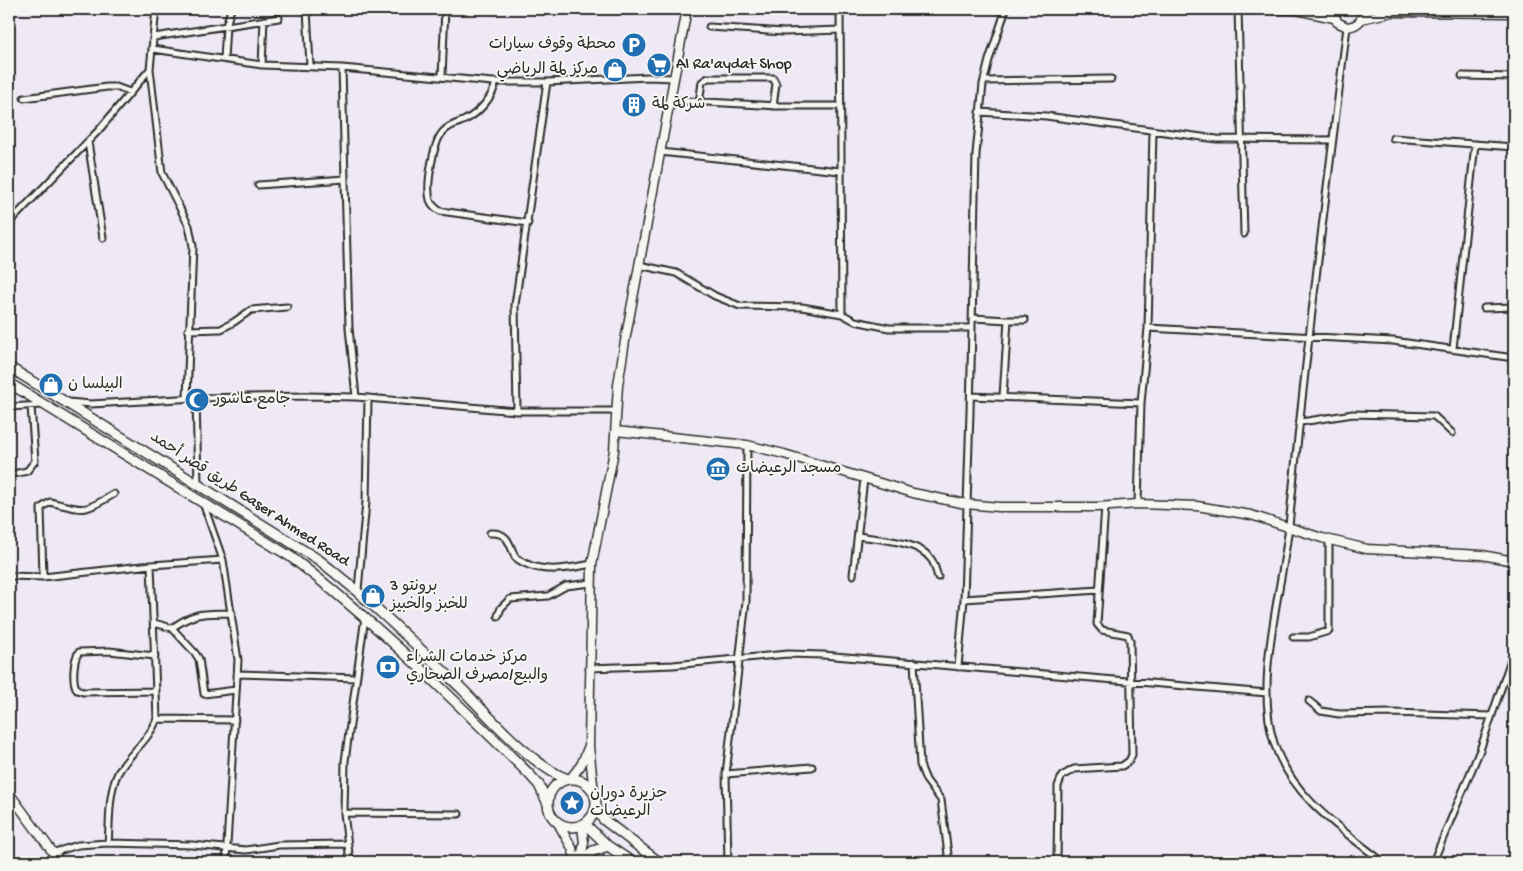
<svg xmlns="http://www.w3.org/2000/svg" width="1523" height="871" font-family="'Gochi Hand','Playpen Sans Arabic',sans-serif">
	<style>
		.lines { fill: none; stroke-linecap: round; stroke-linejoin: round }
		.street-casing { stroke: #2b2b2b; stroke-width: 9 }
		.secondary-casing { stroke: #2b2b2b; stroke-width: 11 }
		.primary-casing { stroke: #2b2b2b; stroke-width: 12 }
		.street { stroke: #f6f6f2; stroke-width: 5 }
		.secondary { stroke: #f6f6f2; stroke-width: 8 }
		.primary { stroke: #f6f6f2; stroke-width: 9 }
		.labels { text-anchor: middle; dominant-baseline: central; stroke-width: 4; stroke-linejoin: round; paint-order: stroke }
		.poi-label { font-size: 16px; fill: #2b2b2b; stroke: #f6f6f2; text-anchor: start }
		.street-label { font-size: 16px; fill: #2b2b2b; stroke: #f6f6f2 }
	</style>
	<rect width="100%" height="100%" fill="#eee9f5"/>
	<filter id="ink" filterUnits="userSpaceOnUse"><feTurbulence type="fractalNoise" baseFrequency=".02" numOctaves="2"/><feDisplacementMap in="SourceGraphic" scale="10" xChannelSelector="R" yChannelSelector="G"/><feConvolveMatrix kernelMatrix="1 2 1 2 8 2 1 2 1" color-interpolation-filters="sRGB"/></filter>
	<g filter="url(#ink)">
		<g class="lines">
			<defs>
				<path id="street" d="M307,9L310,66
					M840,9L842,314
					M1238,9L1244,234
					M709,27L784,32L840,30
					M1347,27C1326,193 1305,360 1289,526C1282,591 1254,680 1274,743C1291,796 1341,829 1383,862
					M154,37L279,18
					M153,49L262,65L342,68L493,82H547L648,77L674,78
					M224,59L226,26L231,9
					M262,65L264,20
					M342,68L349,328L356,397
					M150,69L162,173L189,226L193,246L187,398
					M442,76L445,9
					M1462,76L1514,77
					M984,81L1111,79
					M496,82C493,97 479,113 465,120C457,124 448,125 442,133C433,144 426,186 430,200C432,205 435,208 440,211L528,223
					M24,98L107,87H116L130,92
					M670,100L778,106H840
					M699,103L702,82L708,78H773L776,84L773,106
					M979,112L1046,116L1217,139L1333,140
					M1393,138L1514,147
					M88,142L103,238
					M660,152L840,171
					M258,185L345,179
					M9,223L99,130L150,69L156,9
					M639,265L676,273L715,296L740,306L802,307L842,314L855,321L889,328H972
					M1484,308L1514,307
					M973,318L1008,320L1003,396
					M1008,320H1025
					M1148,328L1393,341L1514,358
					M188,330L221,329L234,322L251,310L287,307
					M1453,349L1475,144
					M971,396L1141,403
					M196,398L198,484
					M68,402L91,404L196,398L307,396L356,397L517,411H617
					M9,407L42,405
					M517,411L515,305L547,82
					M1301,422L1353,414L1434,416L1452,433
					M9,475L27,471L35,461L31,406
					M203,503L223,560L238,660L226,862
					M1138,504L1141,403L1148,328L1153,132
					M490,533C508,532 509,543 515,557C537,575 567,569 592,564
					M858,536C878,539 918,541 931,559C935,564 936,572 938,577
					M853,575L864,479
					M9,576L43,577L151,565L223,560
					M43,577L41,508L50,502C85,510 81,514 114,494
					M358,590L366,502L368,398
					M964,599L1099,590
					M498,616L501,608L510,599L548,596L566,586L591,583
					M154,623L172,628L195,653L199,659L204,694L236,690
					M172,628C196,611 203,614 232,613
					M1293,637H1309L1329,631V540
					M155,656L109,651L79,652C73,660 72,682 77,690L83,692L156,691
					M914,662L920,765L926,780L941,800L949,862
					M958,667L964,599L970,412L976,154L983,84L989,60L1006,9
					M589,668L673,665L788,654L823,655L1267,693
					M238,674L356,678
					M1309,701L1321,711L1339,714L1391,713L1492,716
					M157,719L235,720
					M726,774L812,767
					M344,813L459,814
					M108,843C110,821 108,793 118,773C129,753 149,741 157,719L151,565
					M52,853L78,845L108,843L192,845L246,850L279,845L348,844
					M350,862L344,813L345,761L365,617
					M728,862L726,774L746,601L747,445
					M1057,862L1058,786L1062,776L1074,769L1122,766L1129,761L1132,755L1130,641L1128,635L1102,630L1097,624L1105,506
					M1433,862L1480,750L1514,651"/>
				<path id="secondary" d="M1275,9L1297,10L1334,18
					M1333,9L1337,22L1347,27C1358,26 1364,19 1364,9
					M1383,9L1397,12L1514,13
					M1361,19L1392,12
					M616,431L747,445L784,454L913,493L966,504L999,507H1097L1138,504L1197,506L1251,515L1322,538L1367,549L1482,555L1514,561
					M570,779L581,765L588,748
					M9,793L60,862
					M594,793L589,746L592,564L614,451L618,385L625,341L687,9
					M558,823L572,848L576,862
					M580,862L584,843L582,826"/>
				<path id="primary" d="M9,367L319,560C369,599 415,644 461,688C486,713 535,769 568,779
					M9,383L291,557C376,622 453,699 529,774L539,785L548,804
					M548 803a24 24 0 1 1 48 0a24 24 0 1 1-48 0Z
					M596,809L604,820L659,862
					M585,824L608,846L632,862
					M581,861L593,851L608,846"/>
			</defs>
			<use href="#street" class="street-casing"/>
			<use href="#secondary" class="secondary-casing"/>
			<use href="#primary" class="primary-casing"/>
			<use href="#street" class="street"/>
			<use href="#secondary" class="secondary"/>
			<use href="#primary" class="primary"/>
		</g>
	</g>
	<defs>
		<symbol id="parking-disc" viewBox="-11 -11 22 22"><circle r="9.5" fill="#1f6fb2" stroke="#f6f6f2"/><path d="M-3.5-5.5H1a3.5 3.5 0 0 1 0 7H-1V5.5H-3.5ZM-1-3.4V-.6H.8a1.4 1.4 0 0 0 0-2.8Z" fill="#fff"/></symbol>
		<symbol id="supermarket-disc" viewBox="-11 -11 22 22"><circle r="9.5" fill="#1f6fb2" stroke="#f6f6f2"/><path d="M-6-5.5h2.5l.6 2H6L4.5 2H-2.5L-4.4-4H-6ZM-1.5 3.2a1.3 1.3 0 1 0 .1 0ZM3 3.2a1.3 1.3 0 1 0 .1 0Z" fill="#fff"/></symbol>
		<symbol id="shop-disc" viewBox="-11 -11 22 22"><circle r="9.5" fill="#1f6fb2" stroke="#f6f6f2"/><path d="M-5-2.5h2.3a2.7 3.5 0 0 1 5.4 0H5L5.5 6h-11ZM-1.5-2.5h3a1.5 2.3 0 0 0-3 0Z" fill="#fff"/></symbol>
		<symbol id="building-disc" viewBox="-11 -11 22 22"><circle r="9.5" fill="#1f6fb2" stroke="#f6f6f2"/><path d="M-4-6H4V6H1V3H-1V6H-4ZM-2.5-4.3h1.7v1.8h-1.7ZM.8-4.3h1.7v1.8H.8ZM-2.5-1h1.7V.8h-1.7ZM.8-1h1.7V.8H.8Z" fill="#fff"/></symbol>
		<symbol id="mosque-disc" viewBox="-11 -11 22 22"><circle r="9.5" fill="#1f6fb2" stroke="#f6f6f2"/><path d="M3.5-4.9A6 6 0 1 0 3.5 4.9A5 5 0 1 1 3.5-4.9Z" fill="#fff"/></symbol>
		<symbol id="museum-disc" viewBox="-11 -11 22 22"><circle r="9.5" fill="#1f6fb2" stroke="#f6f6f2"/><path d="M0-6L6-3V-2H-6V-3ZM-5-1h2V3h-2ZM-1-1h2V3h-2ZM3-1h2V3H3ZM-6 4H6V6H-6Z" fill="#fff"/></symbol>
		<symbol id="bank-disc" viewBox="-11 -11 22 22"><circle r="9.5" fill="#1f6fb2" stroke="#f6f6f2"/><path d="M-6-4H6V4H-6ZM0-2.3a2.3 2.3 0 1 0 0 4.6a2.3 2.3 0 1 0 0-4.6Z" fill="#fff"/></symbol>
		<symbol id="sight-disc" viewBox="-11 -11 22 22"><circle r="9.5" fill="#1f6fb2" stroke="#f6f6f2"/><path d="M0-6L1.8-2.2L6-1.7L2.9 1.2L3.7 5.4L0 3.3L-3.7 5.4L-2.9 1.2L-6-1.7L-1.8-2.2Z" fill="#fff"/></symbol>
	</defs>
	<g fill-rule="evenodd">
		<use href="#parking-disc" x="620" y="31" width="28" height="28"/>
		<use href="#supermarket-disc" x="645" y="51" width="28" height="28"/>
		<use href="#shop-disc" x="601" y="56" width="28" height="28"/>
		<use href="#building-disc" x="620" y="91" width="28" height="28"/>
		<use href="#shop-disc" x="37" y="371" width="28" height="28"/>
		<use href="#mosque-disc" x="183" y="386" width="28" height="28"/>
		<use href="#museum-disc" x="704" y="455" width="28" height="28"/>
		<use href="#shop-disc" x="359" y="582" width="28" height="28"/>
		<use href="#bank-disc" x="374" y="653" width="28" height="28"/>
		<use href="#sight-disc" x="558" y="789" width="28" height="28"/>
	</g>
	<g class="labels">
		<g class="poi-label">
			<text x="616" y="45" text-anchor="end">محطة وقوف سيارات</text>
			<text x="676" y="65">Al Ra'aydat Shop</text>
			<text x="598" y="70" text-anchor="end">مركز لمة الرياضي</text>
			<text x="652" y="105">شركة لمة</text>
			<text x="68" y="385">البيلسا ن</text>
			<text x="214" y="400">جامع عاشور</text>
			<text x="736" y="469">مسجد الرعيضات</text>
			<text x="390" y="587">برونتو 3<tspan x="390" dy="18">للخبز والخبيز</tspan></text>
			<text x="406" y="658">مركز خدمات الشراء<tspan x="406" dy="18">والبيع/مصرف الصحاري</tspan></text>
			<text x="590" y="794">جزيرة دوران<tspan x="590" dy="18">الرعيضات</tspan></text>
		</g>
		<g class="street-label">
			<text transform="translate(249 500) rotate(33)">طريق قصر أحمد Gaser Ahmed Road</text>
		</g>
	</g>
	<rect width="1523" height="871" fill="none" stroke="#f6f6f2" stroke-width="30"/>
	<rect x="15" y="15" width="1493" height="841" fill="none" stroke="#2b2b2b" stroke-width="2" filter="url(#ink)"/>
</svg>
